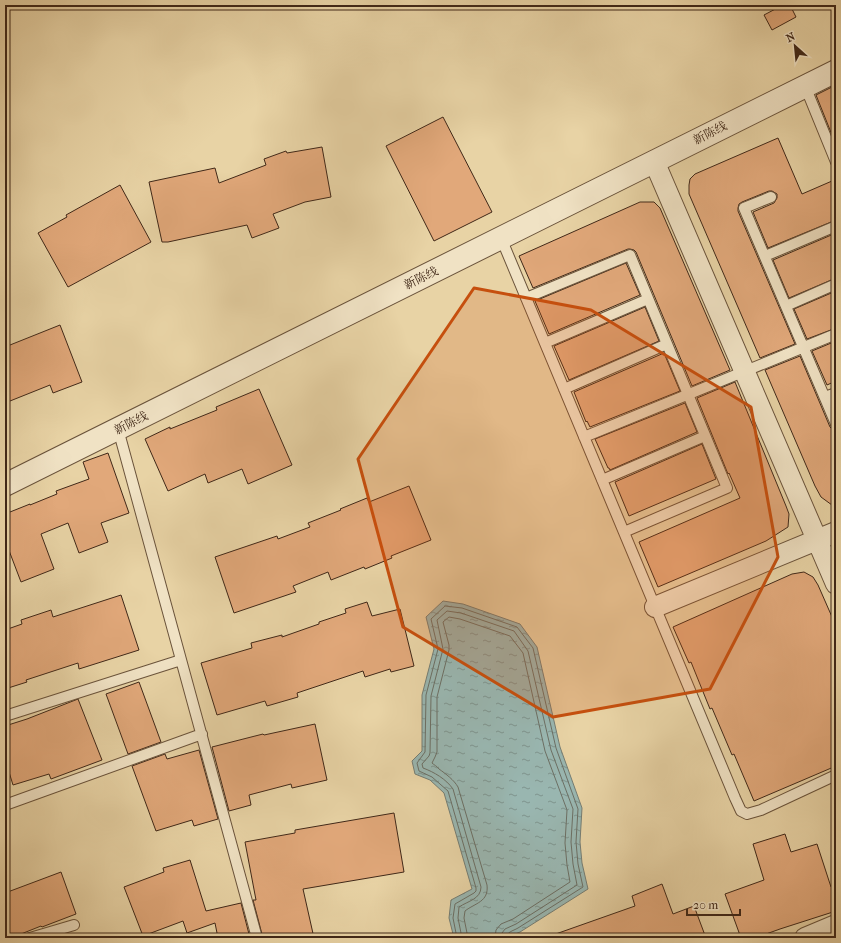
<svg xmlns="http://www.w3.org/2000/svg" width="841" height="943" font-family="'IM FELL French Canon','Noto Serif SC',serif">
	<style>
		.water { fill: url(#water-ripples); stroke: #757d73 }
		.lines { fill: none; stroke-linecap: round; stroke-linejoin: round }
		.shore { stroke: #6c6f64; stroke-width: 1 }
		.building { fill: #e1a87a; stroke: #402818 }
		.service-casing { stroke: #6a533b; stroke-width: 12 }
		.minor-casing { stroke: #6a533b; stroke-width: 22 }
		.tertiary-casing { stroke: #6a533b; stroke-width: 24 }
		.service { stroke: #f0e2c4; stroke-width: 10 }
		.minor { stroke: #f0e2c4; stroke-width: 20 }
		.tertiary { stroke: #f0e2c4; stroke-width: 22 }
		.marked { fill: #c64f0e; fill-opacity: 0.2; stroke: #c64f0e; stroke-width: 3; stroke-linejoin: round }
		.labels { text-anchor: middle; dominant-baseline: central; stroke-width: 3; stroke-linejoin: round; paint-order: stroke }
		.street-label { font-size: 12px; fill: #402818; stroke: #f0e2c4 }
	</style>
	<defs>
		<pattern id="water-ripples" width="26" height="14" patternUnits="userSpaceOnUse"><rect width="26" height="14" fill="#99b6b0"/><path d="M2 4q2-2 4 0t4 0M15 11q2-2 4 0t4 0" fill="none" stroke="#7e948e"/></pattern>
	</defs>
	<rect width="100%" height="100%" fill="#e8d3a5"/>
	<filter id="stains"><feTurbulence type="fractalNoise" baseFrequency=".005" numOctaves="4"/><feColorMatrix values="0 0 0 0 .2 0 0 0 0 .09 0 0 0 0 .02 0 0 0 .5 -.17"/></filter>
	<radialGradient id="worn" r=".72"><stop offset=".6" stop-color="#630" stop-opacity="0"/><stop offset="1" stop-color="#630" stop-opacity=".3"/></radialGradient>
	<path class="water" d="M443,601L463,604L520,624L537,647L560,747L582,808L580,842L582,863L588,889L520,932L506,938H454L449,918L451,900L472,889L444,793L430,780L415,774L412,761L422,751V695L434,649L426,617Z"/>
	<g class="lines">
		<path class="shore" d="M457,938L453,918L455,904L474,893L476,891V888L448,791L432,777L419,771L417,763L425,752L426,695L438,649L431,619L445,606L462,608L517,627L533,648L556,748L578,809L576,842L578,864L583,887L518,928C513,931 506,932 506,938
			M462,938L458,918L459,907C468,901 481,899 481,887L453,789C446,779 434,772 423,768L422,764L429,756L430,753L431,696L443,649L437,620L447,611L461,613L514,631L528,651L551,750L573,809L571,842L573,864L577,885L516,924L505,929L502,933L501,938
			M468,938L464,918L465,911C475,903 489,902 487,885L458,787C454,780 446,774 439,769C437,766 434,765 432,763L435,757L437,752V697L449,650V645L443,622L449,617L460,619L510,636L523,653L545,751L567,810L565,843L567,865L570,882L513,919L501,924L496,930L495,938"/>
	</g>
	<path class="building" d="M783,5H790L796,17L772,30L764,15Z
		M836,85V145L816,95Z
		M443,117L492,212L434,241L386,146Z
		M778,138L802,194L832,181L836,192V220L768,248L753,212L774,203L777,198V194L772,191H769L742,202L739,204L738,208V211L795,344L760,358L689,194V185L690,179L695,174Z
		M322,147L331,197L305,202L273,214L279,228L252,238L247,225L168,242H162L149,182L215,168L219,183L266,165L264,159L286,151L287,153Z
		M120,185L151,242L68,287L38,233L67,217L66,215Z
		M640,202H654L660,208L730,370L692,386L636,252L634,250L630,249H628L533,288L519,256Z
		M836,233V278L789,298L773,260Z
		M626,263L640,295L549,334L535,301Z
		M836,291V328L807,339L794,309Z
		M645,307L659,341L569,380L554,346Z
		M60,325L82,382L53,393L50,385L5,403V347Z
		M836,341V381L827,385L812,351Z
		M664,353L680,391L590,427L587,421L586,422L574,392Z
		M800,356L830,427L832,429L836,438V508L821,497L815,486L765,370Z
		M735,382L786,506L789,514L788,527L766,541L658,587L639,542L740,498L729,473L728,474L697,398Z
		M259,389L292,465L248,484L242,469L208,483L205,474L168,491L145,439L170,427V429L217,410L216,407Z
		M685,403L697,432L610,470L609,468H608L595,439Z
		M702,444L716,479L629,516L615,482Z
		M108,453L129,513L101,523L108,542L79,553L68,523L41,534L54,569L21,582L5,540V514L30,504V505L57,494L56,491L89,479L83,462Z
		M409,486L431,540L391,556L392,558L365,569L364,567L331,580L328,572L293,586L296,592L234,613L215,557L277,536L278,539L310,527L308,523L341,510L340,509L367,498L369,502Z
		M804,572L813,577L818,585L836,626V766L754,801L734,754L732,755L712,708L710,709L691,662L689,663L673,627L792,574Z
		M121,595L139,650L79,669L78,663L26,680L27,682L5,689V630L22,624L21,620L51,610L53,617Z
		M367,602L372,616L400,609L414,666L391,672L390,669L365,677L363,671L297,693L298,697L267,706L265,701L217,715L201,663L252,648L251,643L282,635V637L319,624V622L346,613L345,609Z
		M139,682L161,742L128,754L106,694Z
		M78,699L102,760L51,779L49,774L13,785L5,759V726L27,719Z
		M315,724L327,780L292,788L291,784L249,795L251,805L229,811L212,747L263,734L264,735Z
		M199,750L218,819L194,826L192,820L156,831L132,766L165,754L167,759Z
		M394,813L404,872L303,889L314,938H263L253,900H256L245,842L295,833V830Z
		M785,834L791,852L817,844L831,887L836,885V911L780,929L755,938H741L725,894L764,880L753,844Z
		M190,860L206,911L241,903L250,938H218L215,923L187,933L183,921L143,936L124,887L164,872L163,868Z
		M61,872L76,914L42,927L41,926L11,938H5V893Z
		M662,884L673,914L694,906L706,938H550V936L635,906L632,896Z"/>
	<g class="lines">
		<defs>
			<path id="service" d="M805,86L836,162
				M771,197L744,208L836,424
				M501,238L735,798L741,811L747,814L761,810L836,775
				M765,256L836,226
				M526,298L630,255L727,488L624,532
				M786,306L836,284
				M545,343L648,299
				M564,389L667,344
				M825,397L836,393
				M118,429L257,938
				M584,437L836,334
				M602,480L705,436
				M5,716L181,660
				M5,805L202,734
				M30,938L74,925"/>
			<path id="minor" d="M654,161L836,584
				M655,607L836,532
				M805,938L836,925"/>
			<path id="tertiary" d="M5,485L836,71"/>
		</defs>
		<use href="#service" class="service-casing"/>
		<use href="#minor" class="minor-casing"/>
		<use href="#tertiary" class="tertiary-casing"/>
		<use href="#service" class="service"/>
		<use href="#minor" class="minor"/>
		<use href="#tertiary" class="tertiary"/>
	</g>
	<path class="marked" d="M474,288L591,310L751,407L778,557L710,689L553,717L403,627L358,459Z"/>
	<g class="labels">
		<g class="street-label">
			<text transform="translate(710 133) rotate(-27)">新陈线</text>
			<text transform="translate(421 278) rotate(-26)">新陈线</text>
			<text transform="translate(131 423) rotate(-27)">新陈线</text>
		</g>
	</g>
	<rect width="841" height="943" fill="none" stroke="#e8d3a5" stroke-width="20"/>
	<rect x="6" y="6" width="829" height="931" fill="none" stroke="#402818" stroke-width="2"/>
	<rect x="10" y="10" width="821" height="923" fill="none" stroke="#402818"/>
	<g transform="translate(795 46) rotate(333)" stroke="#f0e2c4" stroke-width="3" paint-order="stroke">
	<path d="M0-3L7 15L0 10L-7 15Z" fill="#402818"/>
	<text y="-6" font-size="11" font-weight="bold" text-anchor="middle" fill="#402818">N</text>
	</g>
	<path d="M687 909v6h53v-6" fill="none" stroke="#402818" stroke-width="2"/>
	<text x="693" y="909" font-size="12" fill="#402818" stroke="#f0e2c4" stroke-width="3" paint-order="stroke">20 m</text>
	<rect width="100%" height="100%" filter="url(#stains)"/>
	<rect width="100%" height="100%" fill="url(#worn)"/>
</svg>
